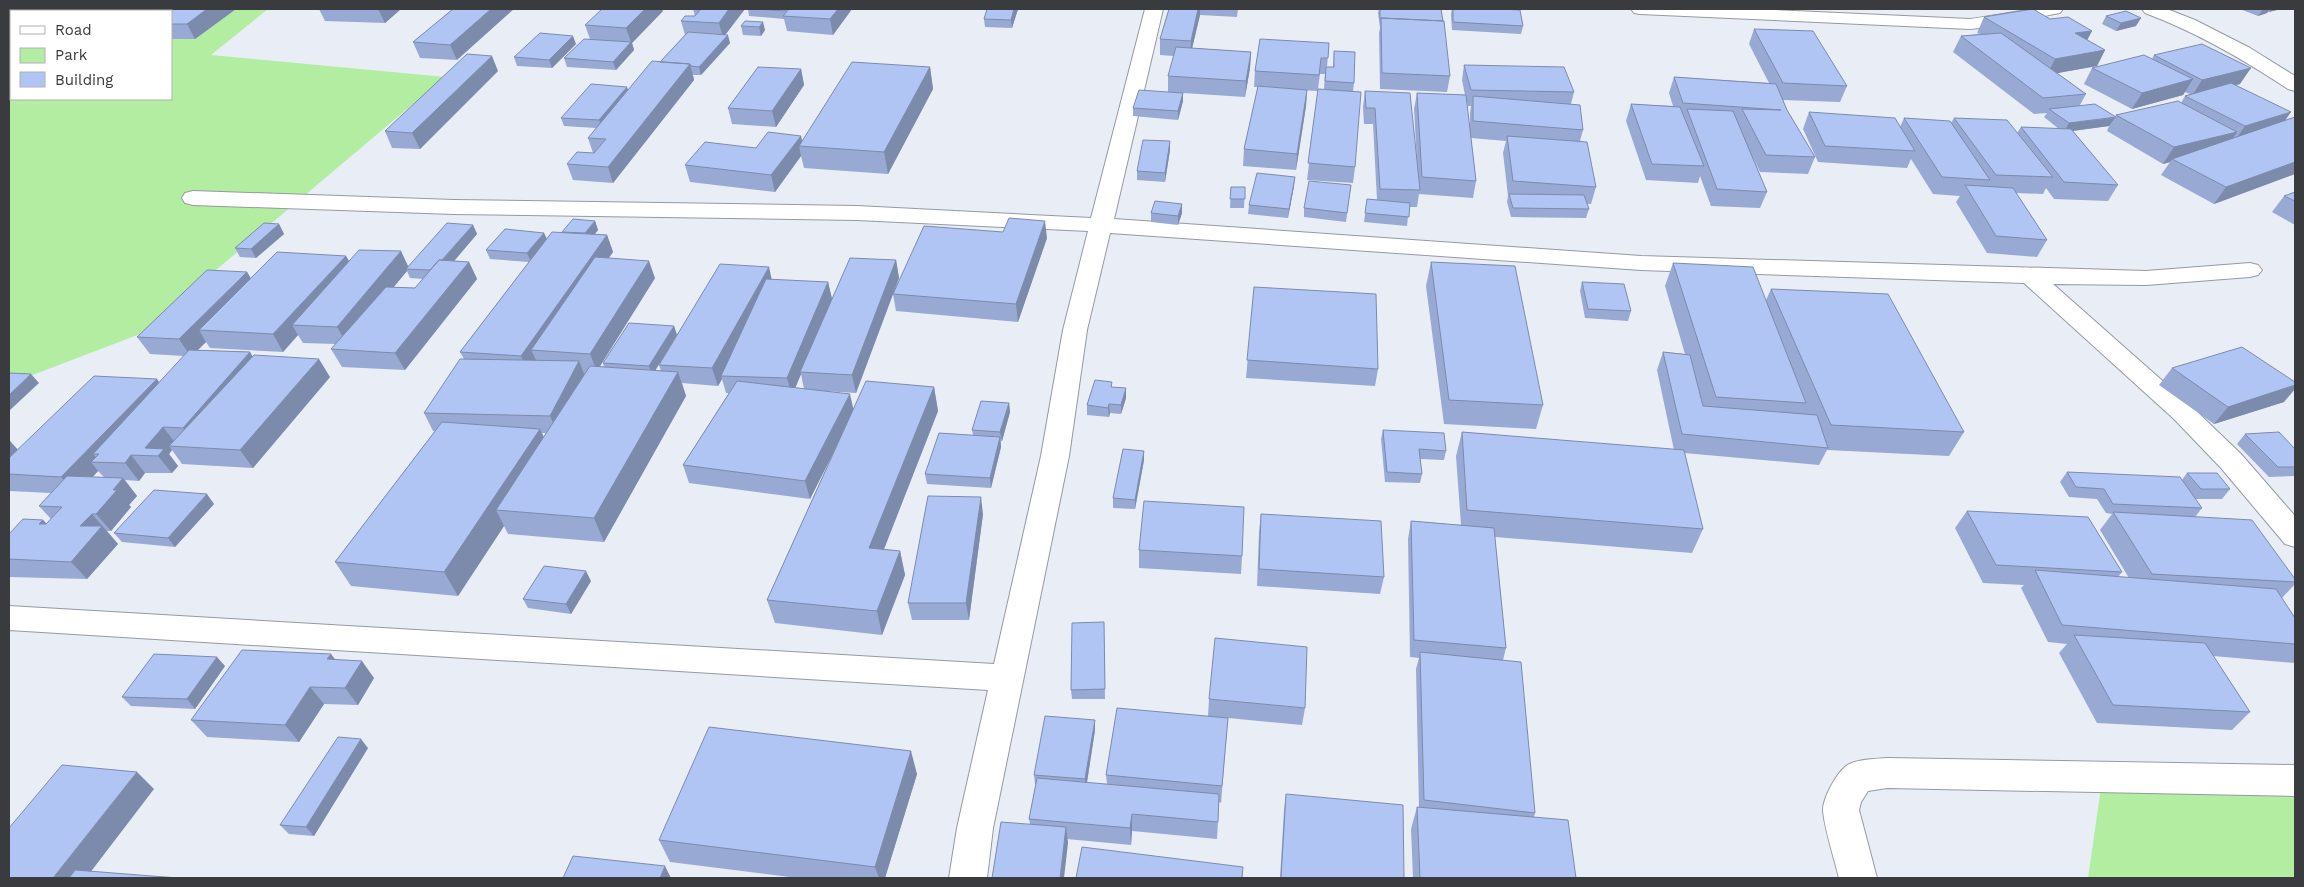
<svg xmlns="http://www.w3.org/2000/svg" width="2304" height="887" font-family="'Work Sans',sans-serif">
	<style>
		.green { fill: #b2eda1; fill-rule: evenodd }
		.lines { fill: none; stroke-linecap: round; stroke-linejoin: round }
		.minor-casing { stroke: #9599a1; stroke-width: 2 }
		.minor { fill: #fff; fill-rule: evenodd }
		.wall { fill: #98a9d3; fill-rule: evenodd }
		.shaded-wall { fill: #7c8aac }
		.building { fill: #b1c5f5; stroke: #7c8aac }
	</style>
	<rect width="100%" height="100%" fill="#e9edf6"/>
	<path class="green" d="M9,9H268L211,55L445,77L140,334L9,384ZM11,11H171V99H11Z
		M2295,769V878H2088L2102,781Z"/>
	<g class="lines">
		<defs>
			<path id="minor" d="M1145,9H1163L1114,219L1641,256L2146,271L2250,263L2258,265L2262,270L2258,275L2250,277L2146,285L2053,284L2192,407L2241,454L2295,516V547L2285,544L2221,468L2174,419L2024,283L1641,270L1110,233L1087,330L1069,456L993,828L987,878H949L957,828L988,690L9,630V606L994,664L1041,456L1063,330L1088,231L857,220L454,214L193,205L185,203L182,198L185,193L193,191L454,200L857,206L1091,218Z
				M1631,9H1752L1970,19C2001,15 2032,7 2063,9L2060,13L2054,14L1999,26L1970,29L1640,14L1634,13Z
				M2142,9H2167L2195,20L2250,48L2295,76V91L2288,89C2243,59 2196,32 2145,13Z
				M1887,758L2295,765V796L1887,788L1868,791L1861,802L1859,810L1877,878H1839C1835,861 1824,827 1823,810C1823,798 1836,774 1846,766C1856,759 1875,759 1887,758Z"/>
		</defs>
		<use href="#minor" class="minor-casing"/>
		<use href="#minor" class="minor"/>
	</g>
	<path class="wall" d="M134,9H236L195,39H171V11Z
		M319,9H401L385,23L325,21Z
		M453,9L457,60L420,58L413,42Z
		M693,9H745L725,34L730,43L701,75H693L694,80L613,183L573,180L567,164L593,153L588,138L596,128L564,126L561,118L628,90L660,62L685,35L681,21L695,16Z
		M748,9H852L833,35L787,31L784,19L749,16Z
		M909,9H962V10Z
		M987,9H1018L1012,28L985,27L984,19Z
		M1169,9H1238L1237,17L1200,15L1192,48L1251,52L1250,68L1245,97L1183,93V101L1178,120L1133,116V108L1168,92V76L1174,56L1160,55V39Z
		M1379,9H1441L1450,76L1447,92L1380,89L1379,33L1380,28L1378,13Z
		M1452,9H1501L1523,26L1521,34L1452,30L1451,14Z
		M2240,9H2281L2269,12H2268L2267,13L2258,16Z
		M663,11L632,43L634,50L616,70L567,67L564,58L590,39L585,25Z
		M11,16V41H9V18Z
		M2106,16L2136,26L2116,31L2102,24Z
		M1984,17L2050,19L2092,31L2087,40L2105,50L2097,66L2057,73L2086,94L2080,105L2115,117L2116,115L2181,103L2185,96L2190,94L2185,92L2183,95L2132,109L2084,84L2092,68L2152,59L2154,55L2240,84L2235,85L2286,120L2295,117V174L2214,204L2161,175L2170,162L2163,164L2107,131L2109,126L2073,131L2118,185L2108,201L2054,199L2046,188L2043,194L2016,193L2047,240L2037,257L1987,253L1956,202L1960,196L1933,194L1911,159L1907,168L1818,162L1803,129L1809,112L1900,127L1904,118L1951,123L1954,118L2017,133L2021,127L2059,129L2044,117L2047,113L2034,114L1953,52L1961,36L1980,34L1977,33Z
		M745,21L765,30L761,36L743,35L741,26Z
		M1754,29L1847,86L1840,102L1783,100L1787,110L1815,157L1808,174L1760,172L1751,153L1767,192L1760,208L1711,206L1700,176L1698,183L1646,180L1626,121L1631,104L1673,106L1669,93L1674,77L1769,83L1749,44Z
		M1329,43L1327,67H1333L1334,51L1354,83L1353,91L1355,167L1353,183L1307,180L1318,91L1300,90H1307L1306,106L1296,170L1243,166L1244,149L1258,87H1254L1255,71ZM1320,74H1325L1324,89H1318Z
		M576,44L552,68L517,66L514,57Z
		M1464,65L1574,92L1571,104L1583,130L1580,141L1596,187L1591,204H1587L1589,209L1586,218L1511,217L1507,202L1508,196L1503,153L1506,141L1471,138L1476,181L1473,198L1419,194L1417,207H1409L1407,226L1364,222L1367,199L1377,200L1373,124H1364L1363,107L1365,91L1417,162L1414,109L1417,93L1465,95L1462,80ZM1466,98L1468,106H1471L1470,113V131Z
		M930,67L933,89L888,174L804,168L801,156L775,192L690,182L685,165L756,148L801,136L802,141Z
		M801,69L804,85L776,127L732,124L728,108Z
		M498,71L420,149L392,148L385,131Z
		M1170,141V150L1165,182L1137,180V171Z
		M1351,185L1346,222L1304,217V208Z
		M1294,186L1288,218L1248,214L1249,205Z
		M1231,187H1245L1244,208H1230Z
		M2295,192V225L2272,212L2284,196Z
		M1182,204V213L1178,225L1151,222V213Z
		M595,221L598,230L595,234L607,235L613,252L608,258L655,278L600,366L604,367L603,363L674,326L677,335L655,370L661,371L659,365L772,280L828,282L832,299L896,260L899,278L856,393L823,391L853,409L934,387L938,411L884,549L900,551L905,575L882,635L775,623L767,600L838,443L810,499L689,483L683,465L729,393H726L722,379L718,386L682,383L686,396L604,542L508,534L504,526L458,596L351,586L335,562L435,431H433L424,413L464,359L460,352L529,262L490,259L486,250L544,233L547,239L562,232ZM801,374L804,389L795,388ZM542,433H546L544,437Z
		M279,224L284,234L256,258L240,257L235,248Z
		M473,225L477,234L454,261L469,262L477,279L405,370L342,367L331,349L336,344L303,343L298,335L283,352L210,348L206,342L197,350L250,352L252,357L330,377L253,468L182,464L172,450L169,454L178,466L172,473H145L139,481L125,480L137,496L129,505L131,507L111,531H107L118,544L87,579L9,577V534L43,520L47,524L51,519L39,506L51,493L9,491V441H10L18,450L157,379L159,383L184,356L150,354L137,337L247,272L251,279L346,256L349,261L408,266ZM407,271L410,278L423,279L415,288L393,287ZM98,471L104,477H93Z
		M1047,238L1018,322L896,311L893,294Z
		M1431,262L1543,405L1536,429L1444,424L1426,286Z
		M1673,263L1766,300L1771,289L1964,432L1949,456L1827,450L1819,465L1684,453L1703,529L1692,553L1495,537L1506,648L1503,660L1535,813L1534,817L1576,878H1413L1411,829L1417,807H1419L1416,669L1419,658L1410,657L1408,539L1411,521L1461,525L1456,456L1462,432L1674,450L1657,370L1663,352L1685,354L1665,286Z
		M1582,282L1631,311L1628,321L1585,318L1580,291Z
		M1254,287L1378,369L1375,386L1246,378Z
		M2172,368L2284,402L2214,424L2159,385Z
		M1126,388V398L1121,414L1110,413L1109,417L1087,415V405Z
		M1009,403L1010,412L1002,441H1001V447L991,488L927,484L925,474L973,435L972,430Z
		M1383,430L1446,451L1444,460L1420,459L1422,474L1420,483L1385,482L1381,439Z
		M2245,434L2295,449V476L2269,477L2237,444Z
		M1144,451V460L1135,509L1113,508V498Z
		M2067,472L2182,480L2187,473L2230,489L2222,499H2195L2202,508L2195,517L2295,579V584L2282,598L2295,618V663L2213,656L2250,712L2232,730L2097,723L2059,653L2067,644L2048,642L2021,588L2024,585L1983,583L1955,528L1967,511L2122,572L2118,577L2129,578L2100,530L2112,514L2106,513L2097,499L2069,497L2060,482Z
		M214,504L175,547L122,542L114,533Z
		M983,514L969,620H912L908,603Z
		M1261,514L1384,577L1380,594L1257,586L1259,532Z
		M1139,550L1242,556L1241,574L1139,568Z
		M591,581L571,614L528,608L523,599Z
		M1104,622L1105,699H1072L1071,690Z
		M335,660L374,678L358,705L324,704L299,742L207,737L191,720Z
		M225,666L195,709L131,706L122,697Z
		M1209,699L1305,708L1302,725L1228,718L1221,803L1219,802L1217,839L1132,831L1131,845L1067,839L1068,843L1030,824L1029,819L1036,784H1035L1034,775L1095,730L1087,783L1107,784L1106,775L1208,716Z
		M368,748L314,836L289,834L280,825Z
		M917,774L885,878H798L670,862L659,840Z
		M1286,794L1404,878H1280L1284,810Z"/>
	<path class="shaded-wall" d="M88,9H121L117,11H84Z
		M207,9H236L195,39L187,24Z
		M378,9H401L385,23Z
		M491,9H514L457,60L450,45Z
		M645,9H662L663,11L632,43L634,50L616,70L613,62L631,42L626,28Z
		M729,9H745L723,38L719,23Z
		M838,9H852L833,35L830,19Z
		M1014,9H1018L1012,28L1011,20Z
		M1198,9H1200V15L1190,57L1191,41Z
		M2263,9H2270L2267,13L2258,16Z
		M2271,9H2281L2269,12Z
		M2141,18L2136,26L2116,31L2121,23Z
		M763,22L765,30L761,36L759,27Z
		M2092,31L2084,46L2075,33Z
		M728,35L730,43L701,75L699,67Z
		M573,36L576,44L552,68L549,60Z
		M2105,50L2097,66L2047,75L2055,59Z
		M1251,52L1250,68L1245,97L1246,81Z
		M492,56L498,71L420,149L412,133Z
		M690,64L694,80L613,183L608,167Z
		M930,67L933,89L888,174L884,152Z
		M2251,68L2240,84L2192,96L2202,80Z
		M801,69L804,85L776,127L772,111Z
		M2193,79L2183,95L2132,109L2142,93Z
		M627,87L630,95L602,129L599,120Z
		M1307,90L1306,106L1296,170L1297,154Z
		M1183,93V101L1178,120V111Z
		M2291,112L2280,128L2234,142L2245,126Z
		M2115,118L2109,126L2064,132L2069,123Z
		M2237,132L2226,149L2172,159L2170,162L2163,164L2174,147Z
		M801,136L803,146H799L801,156L775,192L771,175Z
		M1170,141V150L1165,182V173Z
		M2295,162V174L2214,204L2226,187Z
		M1295,177L1294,186L1288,218L1289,209Z
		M1182,204V213L1178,225V216Z
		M595,221L598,230L586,245L583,236Z
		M1045,221L1047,238L1018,322L1016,304Z
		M279,224L284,234L256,258L251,249Z
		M473,225L477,234L438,280L433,271Z
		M544,233L548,242L531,262L527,253Z
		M607,235L613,252L545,351L531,350L537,362L529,374L521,356Z
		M401,251L409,268L406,269L407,271L347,344L337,327Z
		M346,256L356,273L292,325L298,335L283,352L273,334Z
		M896,260L899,278L856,393L852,375Z
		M649,261L655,278L597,371L590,354Z
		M469,262L477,279L405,370L395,353Z
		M769,267L773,285L721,376L722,379L718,386L712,368Z
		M247,272L258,290L199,330L206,342L191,357L179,339Z
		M828,282L832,299L800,372L801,374L792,396L787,378Z
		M674,326L677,335L652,376L649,366Z
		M250,352L261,370L196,445L183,428Z
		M319,359L330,377L253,468L240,450Z
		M579,361L586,379L558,433L550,416Z
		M678,372L686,396L604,542L594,518Z
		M31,374L39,383L9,411V395Z
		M157,379L169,397L99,454H93L100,462H91L98,471L76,494L61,477Z
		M2295,385V389L2284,402L2214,424L2228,407Z
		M934,387L938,411L875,572L869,548Z
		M1126,388V398L1121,414V405Z
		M850,394L854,412L810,499L805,481Z
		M1009,403L1010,412L1002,441L1000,432Z
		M1109,404L1110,413L1109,417L1108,408Z
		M163,427L177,445L169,446L172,450L169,454L178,466L172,473L158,456L145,448Z
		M540,429L551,454L496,510L504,526L458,596L444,572Z
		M1000,437L1001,447L991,488L990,478Z
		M10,441L25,458L9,474V442Z
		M1144,451V460L1135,509V500Z
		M131,455L145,473L139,481L125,463Z
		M123,478L137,496L129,505L131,507L111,531L96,514L113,490Z
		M207,494L214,504L175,547L168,538Z
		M981,497L983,514L969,620L966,603Z
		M92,514L118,544L87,579L71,562L80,526Z
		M43,520L59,538L39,524Z
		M900,551L905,575L882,635L877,611Z
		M586,571L591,581L571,614L566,604Z
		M331,654L344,671L327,659Z
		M217,657L225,666L195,709L187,699Z
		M362,661L374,678L358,705L345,688Z
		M310,687L324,704L299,742L285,725Z
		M1095,720V730L1086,788L1085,779Z
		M361,739L368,748L314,836L306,827Z
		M911,751L917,774L885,878H879L875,867Z
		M137,772L154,789L86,878H53Z
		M1132,814V831L1131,845L1130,828Z
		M1066,827L1068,843L1064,878H1060Z
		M665,866L671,878H660Z"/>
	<path class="building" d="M24,9H88L84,11H20Z
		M134,9H207L187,24H171V11H131Z
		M453,9H491L450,45L413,42Z
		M602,9H645L626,28L585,25Z
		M701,9H729L719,23L681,21L685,16H695Z
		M758,9H786L785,11Z
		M789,9H838L830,19L783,16Z
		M987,9H1014L1011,20L984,19Z
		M1169,9H1198L1191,41L1160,39Z
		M1380,9H1441L1443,21L1381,18L1380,19Z
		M1453,9H1501L1520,10L1523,26L1453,22Z
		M2033,9L2050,19L2068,17L2092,31L2075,33L2105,50L2055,59L1984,17Z
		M2126,11L2141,18L2121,23L2106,16Z
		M11,16V26H9V18Z
		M1381,18L1444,21L1450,76L1382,73Z
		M745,21L763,22L759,27L741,26Z
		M1754,29L1813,31L1847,86L1783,83Z
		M688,32L728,35L699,67L691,66L690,64L660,62Z
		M540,33L573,36L549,60L514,57Z
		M2001,33L2086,94L2043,98L1961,36Z
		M584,39L631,42L613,62L564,58Z
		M1260,39L1329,43L1328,58H1321L1319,75L1255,71Z
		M2202,44L2251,68L2202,80L2154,55Z
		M1176,47L1251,52L1246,81L1168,76Z
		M1334,51L1355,52L1354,83L1325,81L1326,67H1334Z
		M467,54L492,56L412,133L385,131Z
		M2144,55L2193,79L2142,93L2092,68Z
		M652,61L690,64L608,167L567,164L577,152L594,153L606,139L588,138Z
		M852,62L930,67L884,152L799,146Z
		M1464,65L1564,67L1574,92L1471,90Z
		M758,67L801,69L772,111L728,108Z
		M1674,77L1776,84L1787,110L1815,157L1766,155L1742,109L1781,110L1683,103Z
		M2231,83L2291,112L2245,126L2185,96Z
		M591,84L627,87L599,120L561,118Z
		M1258,86L1307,90L1297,154L1244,149Z
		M1318,89L1361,92L1355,167L1308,163Z
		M1139,90L1183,93L1178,111L1133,108Z
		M1365,91L1410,93L1420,190L1380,189L1375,108H1366Z
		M1417,93L1466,95L1476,181L1422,177Z
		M1473,96L1580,105L1583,130L1473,121Z
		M2178,101L2237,132L2174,147L2116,115Z
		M1631,104L1680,107L1704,166L1652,164Z
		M2095,104L2116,117L2069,123L2049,109Z
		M1687,109L1733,111L1767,192L1717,189Z
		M1809,112L1895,118L1915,151L1825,146Z
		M2295,117V162L2226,187L2172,159Z
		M1904,118L1950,121L1990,180L1942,177Z
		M1954,118L2007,120L2053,177L1996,175Z
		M2021,127L2071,129L2118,185L2064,182Z
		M768,132L801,136L771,175L685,165L705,142L756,148Z
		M1507,136L1587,142L1596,187L1513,181Z
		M1143,140L1170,141L1165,173L1137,171Z
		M1257,173L1295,177L1289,209L1249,205Z
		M1309,181L1351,185L1347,213L1304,208Z
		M1965,185L2013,188L2047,240L1996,236Z
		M1231,187H1245V199H1230Z
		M2295,192V201L2284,196Z
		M1509,194L1584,195L1589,209L1513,208Z
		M1367,199L1410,203L1409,217L1365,213Z
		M1155,201L1182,204L1178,216L1151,213Z
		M1009,218L1045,221L1016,304L893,294L924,226L1003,232Z
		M573,219L595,221L585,233L562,232Z
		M264,223L279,224L251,249L235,248Z
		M447,223L473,225L442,260H439L430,270L406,269Z
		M505,229L544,233L527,253L486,250Z
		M552,232L607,235L521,356L460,352Z
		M359,250L401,251L337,327L292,325Z
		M277,252L346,256L273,334L199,330Z
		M595,257L649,261L590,354L531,350Z
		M850,258L896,260L852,375L800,372Z
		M439,260L469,262L395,353L331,349L386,287L415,288Z
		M1431,262L1515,266L1543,405L1449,400Z
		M1673,263L1753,267L1806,403L1716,397Z
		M720,264L769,267L712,368L659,365Z
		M207,270L247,272L179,339L137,337Z
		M766,279L828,282L787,378L721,376Z
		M1582,282L1624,284L1631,311L1588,309Z
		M1254,287L1376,294L1378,369L1247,360Z
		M1771,289L1888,294L1964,432L1831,425Z
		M629,323L674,326L649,366L603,363Z
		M2242,347L2295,382V385L2228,407L2172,368Z
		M189,350L250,352L183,428L163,427L145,448L164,449L158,456L131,455L125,463L91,462L99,454H93Z
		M1663,352L1690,355L1703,406L1817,415L1828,448L1682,434Z
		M254,355L319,359L240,450L169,446Z
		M460,359L579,361L550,416L424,413Z
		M590,366L678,372L594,518L496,510Z
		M9,373L31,374L9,395Z
		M94,376L157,379L61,477L9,474V458Z
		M1095,380L1112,382L1111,387L1126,388L1121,405L1109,404L1108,408L1087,405Z
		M737,381L850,394L805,481L683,465Z
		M866,381L934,387L869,548L900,551L877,611L767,600Z
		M981,401L1009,403L1000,432L972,430Z
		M442,422L540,429L444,572L335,562Z
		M1383,430L1444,433L1446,451L1419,449L1422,474L1387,472Z
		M1462,432L1684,450L1703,529L1467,510Z
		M2279,432L2295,449V467H2278L2245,434Z
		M939,433L1000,437L990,478L925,474Z
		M1123,449L1144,451L1135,500L1113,498Z
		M2067,472L2180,477L2202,508L2113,504L2104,489L2076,487Z
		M2187,473H2217L2230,489H2201Z
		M67,476L123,478L113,490H117L96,514H92L80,526H102L71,562L9,559V534L23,519L43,520L39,524H46L62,507L39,506Z
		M154,490L207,494L168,538L114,533Z
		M928,496L981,497L966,603H908Z
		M1144,501L1244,507L1242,556L1139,550Z
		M1967,511L2088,517L2122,572L1996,565Z
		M2113,512L2252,520L2295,579V582L2152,574Z
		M1261,514L1381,521L1384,577L1259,569Z
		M1411,521L1494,528L1506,648L1414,640Z
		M544,566L586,571L566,604L523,599Z
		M2035,570L2276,589L2295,618V644L2062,625Z
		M1104,622L1105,689L1071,690L1072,623Z
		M2074,635L2205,643L2250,712L2113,705Z
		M1215,638L1307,647L1305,708L1209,699Z
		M242,650L331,654L327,659L362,661L345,688L310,687L285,725L191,720Z
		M1420,652L1521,662L1535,813L1424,800Z
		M154,654L217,657L187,699L122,697Z
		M1117,708L1228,718L1222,786L1106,775Z
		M1045,716L1095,720L1085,779L1034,775Z
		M709,727L911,751L875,867L659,840Z
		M338,737L361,739L306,827L280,825Z
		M62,765L137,772L53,878H9V828Z
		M1037,778L1219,794L1218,822L1132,814L1130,828L1029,819Z
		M1286,794L1403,805L1404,878H1281Z
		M1417,807L1568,820L1576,878H1420Z
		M1001,822L1066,827L1060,878H992Z
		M1082,847L1243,867L1242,878H1076Z
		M573,856L665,866L660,878H563Z
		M75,870L178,878H69Z"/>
	<rect width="2304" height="887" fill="none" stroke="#393b3e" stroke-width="20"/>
	<rect x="10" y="10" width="162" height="90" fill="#ffffff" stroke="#b0b1b2"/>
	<rect x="20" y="26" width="25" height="8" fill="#ffffff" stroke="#b0b1b2"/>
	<text x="55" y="35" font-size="15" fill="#393b3e">Road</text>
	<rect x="20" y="48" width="25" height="15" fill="#b2eda1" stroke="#b0b1b2"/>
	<text x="55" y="60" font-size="15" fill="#393b3e">Park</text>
	<rect x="20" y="72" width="25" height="15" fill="#b1c5f5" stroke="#b0b1b2"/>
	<text x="55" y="85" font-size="15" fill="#393b3e">Building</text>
</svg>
